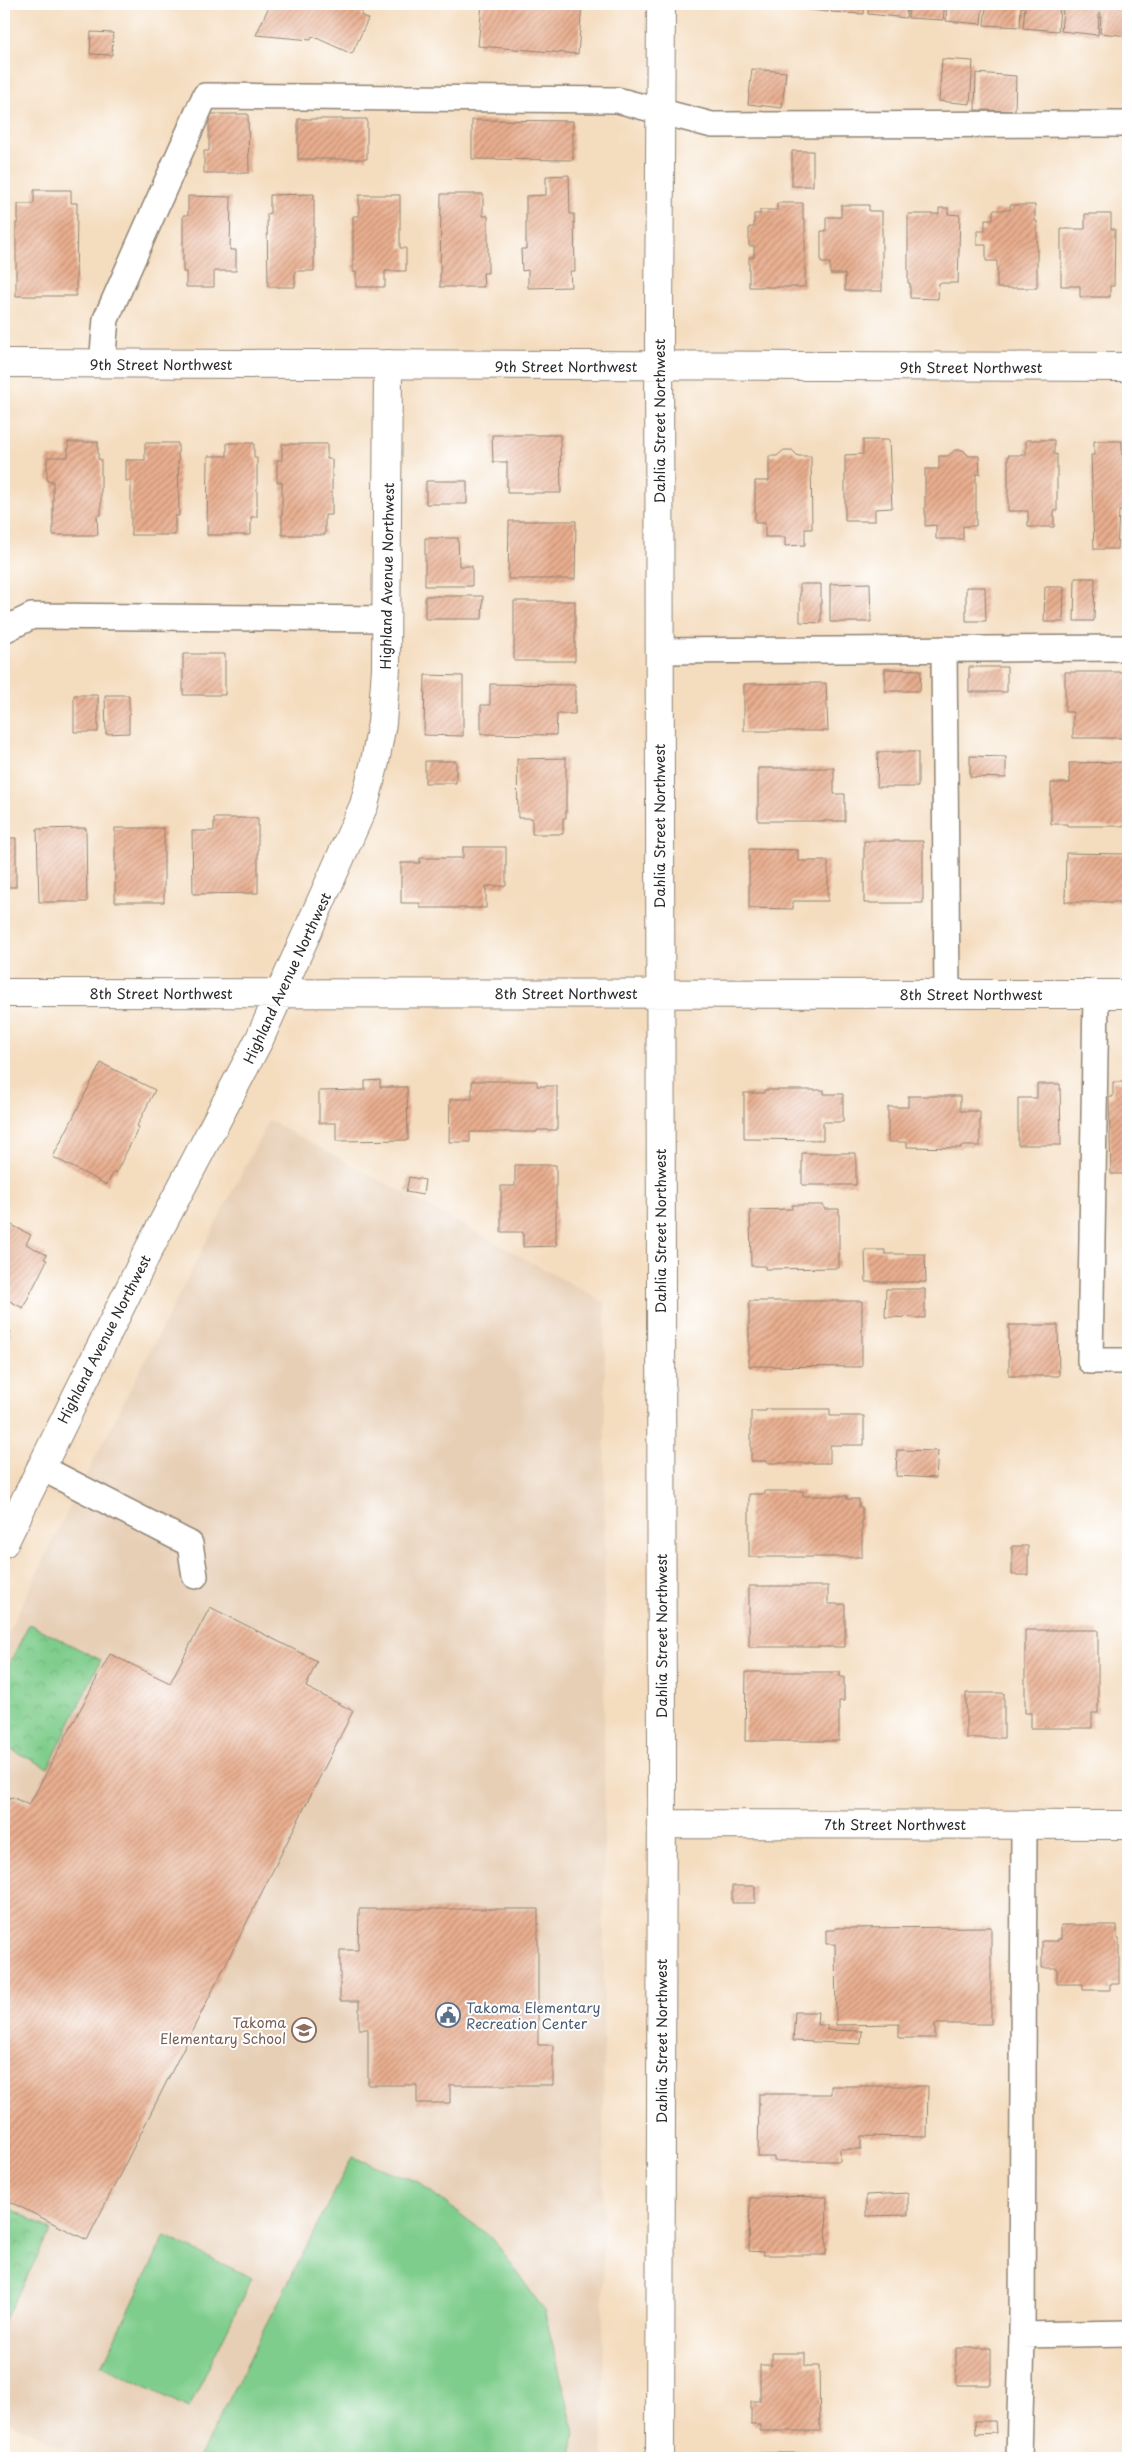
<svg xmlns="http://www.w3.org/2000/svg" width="1132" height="2462" font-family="'Playpen Sans',sans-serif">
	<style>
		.built { fill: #e7cfb6 }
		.park { fill: url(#park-crowns); stroke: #557c5c }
		.pitch { fill: #7fcd8c; stroke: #557c5c }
		.building { fill: url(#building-hatch) }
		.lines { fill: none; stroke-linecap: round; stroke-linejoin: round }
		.lane-casing { stroke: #908474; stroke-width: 28 }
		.street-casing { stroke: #908474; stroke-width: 30 }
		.lane { stroke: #fff; stroke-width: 25 }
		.street { stroke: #fff; stroke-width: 28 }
		.labels { text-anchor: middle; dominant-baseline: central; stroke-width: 4; stroke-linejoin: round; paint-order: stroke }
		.street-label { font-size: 14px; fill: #2b2b2b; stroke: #fff }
		.service-label { font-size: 14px; fill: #4e5e75; stroke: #fff; text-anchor: start }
		.education-label { font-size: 14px; fill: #785e54; stroke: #fff; text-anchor: end }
	</style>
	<defs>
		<pattern id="park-crowns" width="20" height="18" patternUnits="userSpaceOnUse" patternTransform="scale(1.25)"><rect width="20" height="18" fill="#7fcd8c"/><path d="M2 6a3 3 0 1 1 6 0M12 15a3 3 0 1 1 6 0" fill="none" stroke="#6eb079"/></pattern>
		<pattern id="building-hatch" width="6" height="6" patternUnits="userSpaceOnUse" patternTransform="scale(1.25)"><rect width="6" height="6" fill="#e9ae8f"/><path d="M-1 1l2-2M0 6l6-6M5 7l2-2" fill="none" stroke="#bd8e75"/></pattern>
	</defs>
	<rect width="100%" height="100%" fill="#fff"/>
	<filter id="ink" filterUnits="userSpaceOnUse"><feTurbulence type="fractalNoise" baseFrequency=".02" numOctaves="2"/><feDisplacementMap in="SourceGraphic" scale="10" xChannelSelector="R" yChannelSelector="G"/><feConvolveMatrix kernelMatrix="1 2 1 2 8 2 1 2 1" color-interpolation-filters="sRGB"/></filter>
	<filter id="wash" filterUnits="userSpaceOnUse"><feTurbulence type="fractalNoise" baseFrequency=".0096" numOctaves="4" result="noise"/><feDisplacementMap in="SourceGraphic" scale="20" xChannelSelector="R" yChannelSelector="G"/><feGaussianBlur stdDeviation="1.12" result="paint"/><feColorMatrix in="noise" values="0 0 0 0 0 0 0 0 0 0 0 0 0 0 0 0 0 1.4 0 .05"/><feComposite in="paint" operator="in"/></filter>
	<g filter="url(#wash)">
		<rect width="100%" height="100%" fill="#f4dcbe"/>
		<path class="built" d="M269,1120L605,1302L603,2458H83L4,2419V1641L63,1520Z"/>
		<path class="park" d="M29,1624L101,1660L48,1768L4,1746V1675Z
			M4,2205L51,2230L4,2321Z"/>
		<path class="pitch" d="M352,2157L418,2182L493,2239L544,2310L575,2433L571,2458H199Z
			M165,2236L252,2278L189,2408L102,2366Z"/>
		<g id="blocks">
			<path class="building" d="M270,4H366L361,15L368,19L352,54L312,36L311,40L256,35Z
				M482,4H582L578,54L478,46Z
				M762,4H782V7Z
				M792,4H828V12L792,8Z
				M832,4H865L864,14L831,12Z
				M868,4H907L906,18L868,14Z
				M909,4H945L943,20L908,18Z
				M947,4H983L981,24L946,21Z
				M986,4H1128V36L1100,33L1101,13H1099L1098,35L1061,31L1063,9H1060L1058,31L1023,28L1025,7L1021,6L1020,27L984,25Z
				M91,32L113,33L112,55L90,54Z
				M942,59L973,61L970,104L939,101Z
				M752,69L786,72L782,108L748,104Z
				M976,73L1016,76L1015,111L975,110Z
				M209,114H248L249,173H204V151H209Z
				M298,119H367V159H298Z
				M472,120L573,121V160L472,159Z
				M792,151H813V186H792Z
				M569,175L570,214H574L575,271H570L571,287L528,288V270L522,271L521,249H526V196L546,195V176Z
				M34,190H71V203H77L76,296H16V223H18V204H34Z
				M314,194V271H295V287H268L267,214H270V195Z
				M441,194H483V216H488V273H483L484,287H440Z
				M359,195H400V248H406V271H385V287H356V272H353V216H359Z
				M188,196L231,197L230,250H236V271H214V287H186V272H183V215H188Z
				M777,203H803V220H805V287H749V257H754V246H749V227H754V214H760V210H777Z
				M841,205H869V211H882V291H845V274H830V263H821V231H826V217H841Z
				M1010,205H1035V221H1037V288H997V261H986V245H977V231H985V219H993V210H1010Z
				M939,208H948V214L960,215L958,283H939L938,299L910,298V283H908V214H939Z
				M1085,214H1111V229H1115L1114,286H1110V297H1080V286H1061V229H1085Z
				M492,435H560L561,493H507V462H493Z
				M863,440H889L892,508L875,509V521H845V455L863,454Z
				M1026,440H1054V455L1057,454V511H1054V527H1028V511H1008V455H1026Z
				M1094,441H1122V455H1128V511H1119L1117,549H1094L1091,455H1094Z
				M68,442H98V459H101V515H97L98,535H53V481H47V457H68Z
				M145,443H178L179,516H175V535H131V481H126V460H145Z
				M227,443H254V458H257V517H251V535H207L208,456H227Z
				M282,444H327V459H332V515H325V535H282V482H277V460H282Z
				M784,450H792L798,456H811L812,529H805V545L785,546V537H765V523H755V481H769V456H777Z
				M955,450H963L969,456H979L980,474H976V526H963V539H936V525L925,526V469H939V456H948Z
				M426,481H467V504H426Z
				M509,521H576L575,579H508Z
				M425,538H458L459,566H472V586H425Z
				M1075,578H1095L1094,621H1074Z
				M870,583L871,622H830V584Z
				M800,584H821V623L800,622Z
				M966,587H985L986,621H966Z
				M1045,587H1064L1063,622H1044Z
				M425,596H483L482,619H425Z
				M514,601H575V661H514Z
				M183,654H225V695H183Z
				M969,667H1007V692H969Z
				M885,669L921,670L920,691H885Z
				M1065,672H1128V738H1073V712H1065Z
				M425,675L463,676V736L424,735Z
				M826,683L828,731H744V684Z
				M490,684L575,685V714H557L556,735L481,734V705H490Z
				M74,695H98V732H74Z
				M105,695H129V733L106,734Z
				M878,752H918V787H877Z
				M970,756L1006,757V778L970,777Z
				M566,758V818H563V834H532V818H518L517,759Z
				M425,761H456V783H425Z
				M1128,762V826H1067V824H1051V783H1070L1069,763Z
				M758,768H834V794H845V821H758Z
				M214,818H258V893L193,894L192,831H214Z
				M86,828L87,902H39L37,829Z
				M115,828H164V902H115Z
				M4,838H16V887H4Z
				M864,841H923V903H864Z
				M463,847H506V886H486V908H420V903H401V863H420V858H463Z
				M749,849L798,850V861H828V901H793V909L749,908Z
				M1066,853L1125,854L1124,871H1128V899H1124V902H1065Z
				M101,1063L155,1090L137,1126L139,1127L116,1173L114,1171L107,1185L53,1157Z
				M380,1080V1087H407L408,1140L336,1141V1123H319V1091L365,1090V1081Z
				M472,1081H537V1086H557V1130H537V1132H470V1142H449L450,1099H472Z
				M1113,1082H1128V1174H1111L1109,1097H1113Z
				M1037,1084H1060L1061,1145H1018V1098H1037Z
				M764,1090H824V1094H843V1122H823V1140L744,1139V1093H764Z
				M908,1096H960V1111H980V1146H961V1148L907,1147V1142H888V1107H908Z
				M802,1153H856V1185H802Z
				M515,1165H556V1246L523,1247V1232H501V1186H515Z
				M409,1177L425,1180L423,1195L406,1192Z
				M792,1205H824V1209H839V1268L765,1269V1266H751L750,1210L792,1209Z
				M4,1221L31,1235L26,1244L47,1255L44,1259L47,1260L23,1308L4,1298Z
				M865,1250H885V1254H925L926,1282H866Z
				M886,1289H925V1318L885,1317Z
				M749,1301H862V1367L749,1366Z
				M1009,1325H1058L1059,1376H1009Z
				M4,1329L11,1332L4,1347Z
				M766,1409H830V1416H864V1445H830V1463H767V1461H751V1411H766Z
				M897,1450L938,1451L936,1478L896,1476Z
				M765,1491H803V1496H847V1499H859V1507H862V1557H749V1494H765Z
				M1012,1546H1028V1575H1012Z
				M749,1586H828V1604H845V1647H749Z
				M210,1607L317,1661L306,1687L353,1711L87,2240L4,2199V1800L12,1797L29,1805L110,1654L170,1683Z
				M1025,1630H1098V1713H1092V1728H1031V1713H1025Z
				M746,1672H840V1677H844V1701H839V1741H745Z
				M966,1693H1004V1738H966Z
				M732,1886H755V1903H732Z
				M359,1909H538V2045H553V2085H450V2103H417V2085H368V2029H359V2001H340V1950H358Z
				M1061,1925H1117V1939H1119V1984H1110V1990H1083V1984H1057V1968H1042V1941H1058V1939H1061Z
				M991,1927V2024H935V2038H899V2024L836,2025L835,1944H826V1930H835V1928Z
				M795,2012H818L817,2025H827V2030L862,2031L861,2044L793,2041Z
				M831,2086H928L927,2137L861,2136V2149H840V2161H774V2157H758L759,2094H831Z
				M908,2193V2215L866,2216V2195Z
				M762,2196L827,2197L826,2255H763V2252L749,2251L750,2198H762Z
				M956,2348H991V2385H956Z
				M772,2353H805V2366H819L820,2431H760V2425H751V2401H760V2365H772Z
				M975,2421H995L996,2433L976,2434Z
				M760,2453H819V2458H760Z"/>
		</g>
	</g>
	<g filter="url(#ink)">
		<use href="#blocks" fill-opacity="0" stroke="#908474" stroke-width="1"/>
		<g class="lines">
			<defs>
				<path id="lane" d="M102,364L106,319L205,96L617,100L712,125L1128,124
					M4,630L32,616L387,619
					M944,649L947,994
					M659,651L1128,648
					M1096,994L1090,1361H1128
					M40,1467L190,1544L195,1576
					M1024,1825L1022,2335L1128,2333
					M1019,2458L1022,2335"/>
				<path id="street" d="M4,363L1128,367
					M4,993L1128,994
					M4,1543L148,1251L260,1038L364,805L375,762L382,723L386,668L388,364
					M662,1824L1128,1825
					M660,2458L662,1768L659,319L661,4"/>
			</defs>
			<use href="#lane" class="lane-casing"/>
			<use href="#street" class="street-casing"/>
			<use href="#lane" class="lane"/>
			<use href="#street" class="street"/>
		</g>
	</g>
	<defs>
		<symbol id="civic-ring" viewBox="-11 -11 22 22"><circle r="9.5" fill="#fff" stroke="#5c6f8a" stroke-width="1.5"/><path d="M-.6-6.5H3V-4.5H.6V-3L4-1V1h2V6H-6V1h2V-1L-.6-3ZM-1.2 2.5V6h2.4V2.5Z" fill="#5c6f8a"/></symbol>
		<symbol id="school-ring" viewBox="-11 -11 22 22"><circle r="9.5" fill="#fff" stroke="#8d6e63" stroke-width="1.5"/><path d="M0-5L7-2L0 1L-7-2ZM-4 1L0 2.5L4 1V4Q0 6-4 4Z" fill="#8d6e63"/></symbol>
	</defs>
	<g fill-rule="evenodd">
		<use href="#civic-ring" x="434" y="2001" width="28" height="28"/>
		<use href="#school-ring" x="290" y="2016" width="28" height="28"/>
	</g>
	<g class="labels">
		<g class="street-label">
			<text x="161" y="364">9th Street Northwest</text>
			<text x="566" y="366">9th Street Northwest</text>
			<text x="971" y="367">9th Street Northwest</text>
			<text transform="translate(659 421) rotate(-90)">Dahlia Street Northwest</text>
			<text transform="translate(387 576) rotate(-89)">Highland Avenue Northwest</text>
			<text transform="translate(659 826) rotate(-90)">Dahlia Street Northwest</text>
			<text transform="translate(287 978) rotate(-65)">Highland Avenue Northwest</text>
			<text x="161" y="993">8th Street Northwest</text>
			<text x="566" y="993">8th Street Northwest</text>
			<text x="971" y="994">8th Street Northwest</text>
			<text transform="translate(660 1231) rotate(-90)">Dahlia Street Northwest</text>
			<text transform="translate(104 1339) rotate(-63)">Highland Avenue Northwest</text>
			<text transform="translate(661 1636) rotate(-90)">Dahlia Street Northwest</text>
			<text x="895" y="1824">7th Street Northwest</text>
			<text transform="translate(661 2041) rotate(-90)">Dahlia Street Northwest</text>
		</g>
		<g class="service-label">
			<text x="466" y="2007">Takoma Elementary<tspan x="466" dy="16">Recreation Center</tspan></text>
		</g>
		<g class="education-label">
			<text x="286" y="2022">Takoma<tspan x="286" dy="16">Elementary School</tspan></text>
		</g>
	</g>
	<rect width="1132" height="2462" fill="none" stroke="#fff" stroke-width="20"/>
</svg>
